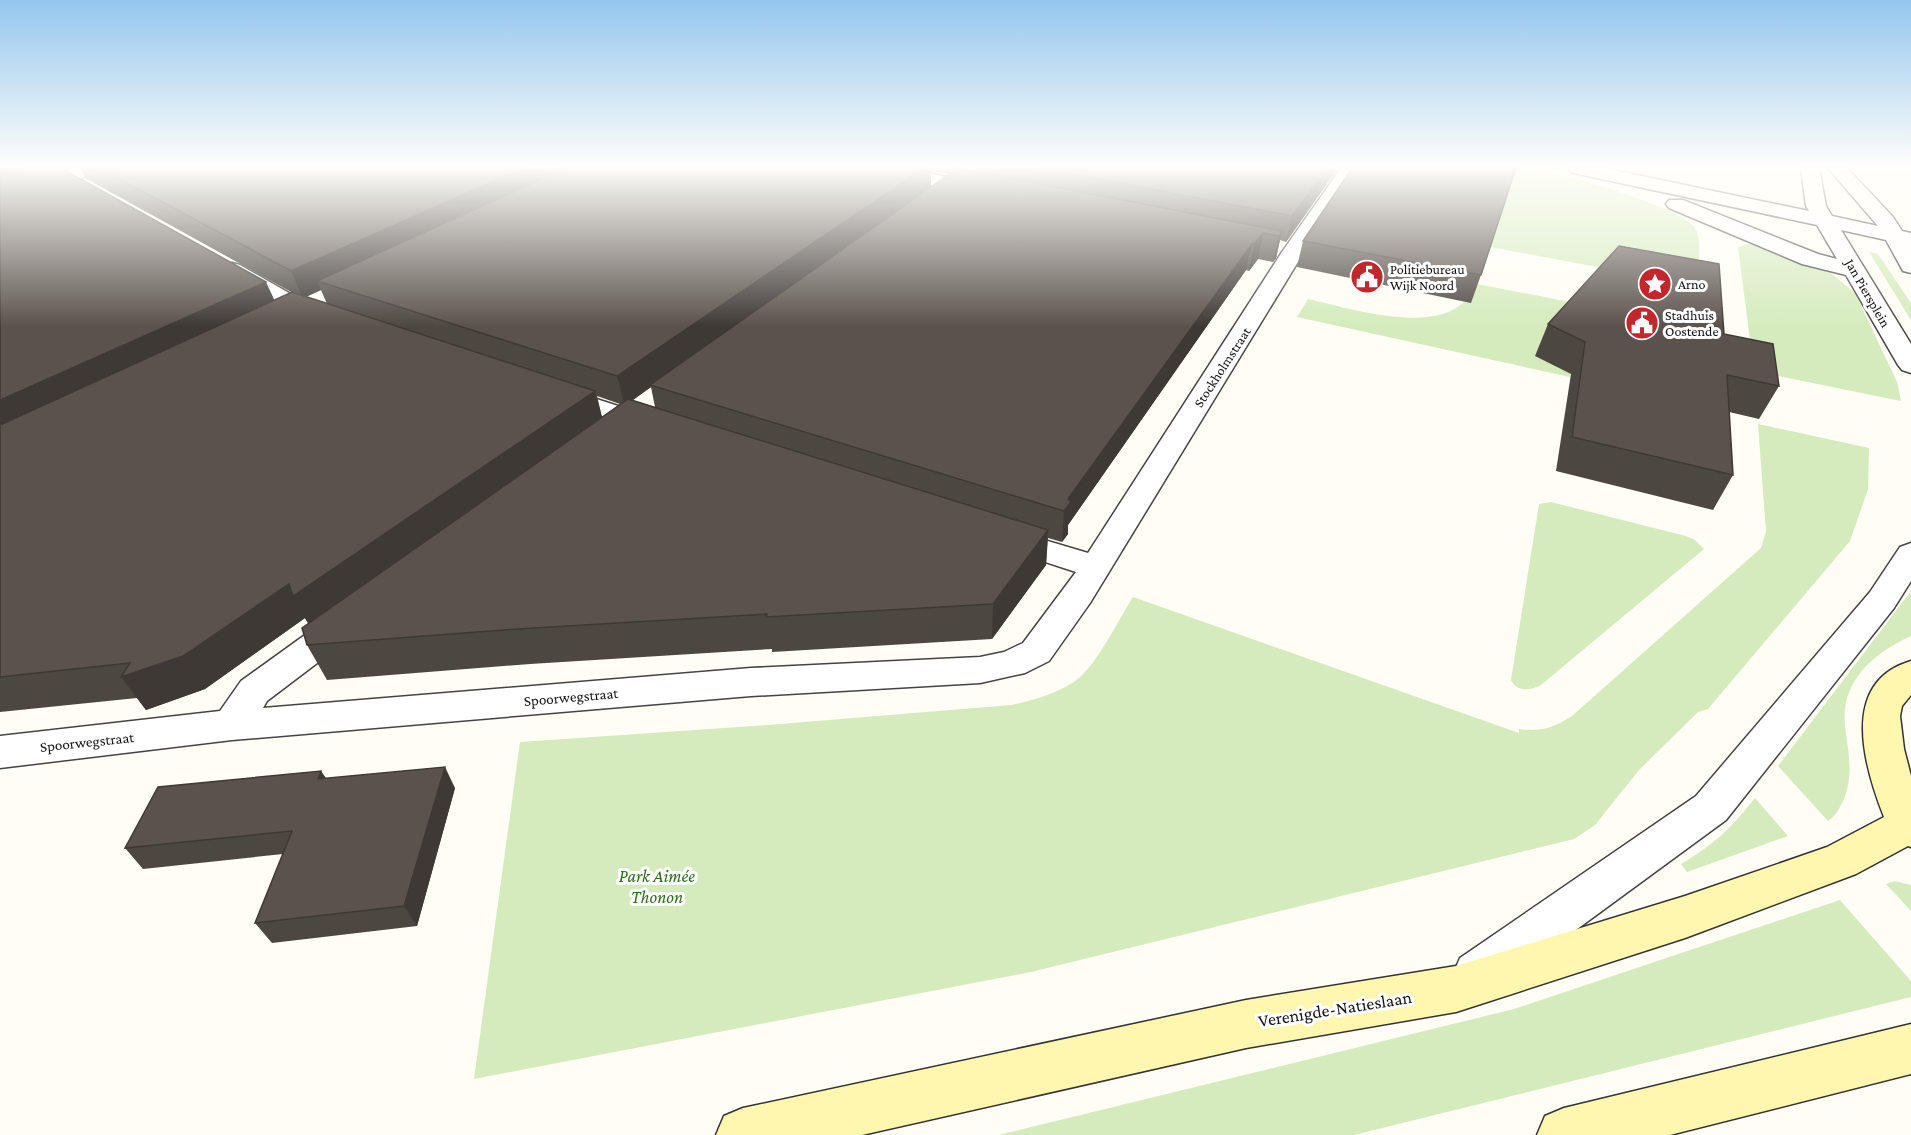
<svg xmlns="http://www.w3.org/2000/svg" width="1911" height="1135" font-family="'Crimson Pro',serif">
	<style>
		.green { fill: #d5ebbd }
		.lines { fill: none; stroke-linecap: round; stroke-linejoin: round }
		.minor-casing { stroke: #444; stroke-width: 3 }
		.tertiary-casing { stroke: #444; stroke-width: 3 }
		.secondary-casing { stroke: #333; stroke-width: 3 }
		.minor { fill: #fff; fill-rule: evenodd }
		.tertiary { fill: #fff; fill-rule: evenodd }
		.secondary { fill: #fff6b0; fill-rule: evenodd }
		.wall { fill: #4d4742; fill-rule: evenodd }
		.shaded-wall { fill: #3f3936 }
		.building { fill: #5a524d; stroke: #3f3936; stroke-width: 1.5 }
		.labels { text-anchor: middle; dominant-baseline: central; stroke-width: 6; stroke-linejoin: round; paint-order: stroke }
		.far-poi-label { font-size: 14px; fill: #111; stroke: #fff; text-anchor: start }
		.far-street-label { font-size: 14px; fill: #111; stroke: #fff }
		.street-label { font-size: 15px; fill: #111; stroke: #fff }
		.near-park-label { font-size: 18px; font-style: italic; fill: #2f6b1f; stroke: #fff }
		.near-street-label { font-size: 18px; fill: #111; stroke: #fff }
	</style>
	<rect width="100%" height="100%" fill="#fffdf5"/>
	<path class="green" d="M1463,168C1484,168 1506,167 1527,168C1554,170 1681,207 1694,227C1704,242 1697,268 1695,285L1490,247L1509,189Z
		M1755,242L1832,274L1855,293L1897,382L1901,401L1754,371L1738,247Z
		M1869,252L1878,254L1911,303V320Z
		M1477,284L1581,304L1543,357L1559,368L1571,371L1570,377L1297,317L1308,299C1348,308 1433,335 1465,301L1471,302Z
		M1758,424L1869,448L1868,489L1850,541L1708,709L1698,712L1639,770L1595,825L1574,839L1031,972L474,1079L520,742L768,725L1011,705C1035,700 1060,693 1079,678C1098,662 1119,619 1133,597L1519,733V729C1541,732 1553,728 1572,716L1761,548L1766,532Z
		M1551,502L1686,536L1695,540L1704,549L1541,685C1530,691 1517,692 1511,680L1539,504Z
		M1911,591V636C1874,653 1840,681 1845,726C1848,752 1854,773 1844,799C1840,807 1836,816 1828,821L1778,766Z
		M1755,798L1788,836L1687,872L1681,864C1716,843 1729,830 1755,798Z
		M1895,881L1911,885V911L1886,884Z
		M1840,900L1911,981V997L1354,1135H999L1514,1009Z"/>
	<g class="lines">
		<defs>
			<path id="minor" d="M73,168H101L99,172L0,204V192Z
				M866,168H902L982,184L989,186L992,190L989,194L982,196L875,174L868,172Z
				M1341,168H1359L1304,252L1090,603L1049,661L1025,673L980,683L751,696L232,740L0,768V736L220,711L241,681L334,614L346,611L358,614L364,623L358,632L267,701L263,708L751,668L980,657L1004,652L1023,643L1076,572L993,545L988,538L993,531L1004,528L1088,553L1282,252Z
				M232,263L240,265L310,305L330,312L334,317L330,322C302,329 249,289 224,275L221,270L224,265Z
				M559,387L662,420L666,426L662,432L652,434L550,401L546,395L550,389Z"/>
			<path id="tertiary" d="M1569,168H1604L1809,211L1806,206L1801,168H1819L1826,206L1832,216L1878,226L1828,168H1847L1893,217L1902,231L1911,233V273L1903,271L1886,240L1841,230L1911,344V373L1902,370L1898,365L1846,275L1802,264L1669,208L1666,204L1669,200H1683L1818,254L1837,259L1817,225L1578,174L1571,172Z
				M1911,543V581L1894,608L1726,820L1494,990L1477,997L1460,990L1453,974L1460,958L1696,796L1870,592L1900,547Z"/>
			<path id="secondary" d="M1911,661V695L1902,706L1900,716L1904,749L1911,776V847L1908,846L1856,874L1685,938L1456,1012L1246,1048L862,1135H716L724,1116L743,1108L1246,1000L1456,966L1685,896L1827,847L1884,817C1864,766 1839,682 1911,661Z
				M1911,1024V1074L1670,1135H1537L1545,1116L1564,1108Z"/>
		</defs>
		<use href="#minor" class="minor-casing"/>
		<use href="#tertiary" class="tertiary-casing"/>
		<use href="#secondary" class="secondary-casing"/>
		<use href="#minor" class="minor"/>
		<use href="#tertiary" class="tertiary"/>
		<use href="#secondary" class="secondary"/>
	</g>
	<path class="wall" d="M0,168L275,300L293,293L85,178L80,168H960L974,171V168H1338L1286,242L1280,240L1276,258L1273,262L1258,259L1249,271L1246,270L1068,525V534L1062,542L1048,538L1046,565L992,639L772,652V649L530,664L327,680L307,645L308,623L305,618L205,689L146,710L137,698L0,712ZM931,171L949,174L931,187ZM321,290L327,304L306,297ZM651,387L655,407L632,400ZM597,396L620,404L602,417Z
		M1303,241L1481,275L1471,303L1297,267Z
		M1548,324L1724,334L1779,386L1759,419L1729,412L1733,475L1713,510L1556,471L1571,374L1535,356Z
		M326,779L455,788L417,926L272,943L255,923L283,854L143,869L125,848Z"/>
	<path class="shaded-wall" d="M0,168H42L0,190Z
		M523,168H582L317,281L321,290L303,298L291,271Z
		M924,168H931V187L650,385L651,387L625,406L617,376Z
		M949,168H960L950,175Z
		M1327,168H1338L1286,242L1292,216Z
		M1282,231L1276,258L1273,262L1279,236Z
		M1263,233L1258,259L1249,271L1254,244Z
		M1252,244L1246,270L1068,525V534L1062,542L1064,511L1068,499Z
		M266,282L279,310L0,440V400Z
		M595,391L603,421L311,628L305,618L205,689L146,710L121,677L289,584Z
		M1048,530L1046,565L992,639L993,604Z
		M445,767L455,788L417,926L404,906Z
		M321,771L335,791L318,779Z"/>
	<path class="building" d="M27,168H61L266,282L0,400V176Z
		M99,168H523L291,271Z
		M566,168H924L617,376L317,281Z
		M958,168L1282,231L1279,236L1263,233L1254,244H1252L1068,499L1071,502L1064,511L650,385Z
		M1040,168H1327L1292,216Z
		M1352,168H1516L1481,275L1303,241Z
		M1619,246L1719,264L1724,334L1773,344L1779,386L1727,375L1733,475L1572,437L1585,342L1548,324Z
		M292,292L595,391L293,596L289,584L183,656L121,677L130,663L0,677V425Z
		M628,399L1048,530L993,604L766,617L767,614L517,629L307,645L302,628Z
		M445,767L404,906L255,923L292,831L125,848L158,787L321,771L318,779Z"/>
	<linearGradient id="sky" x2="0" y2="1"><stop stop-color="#95c6ee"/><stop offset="0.51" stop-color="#fffefa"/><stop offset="1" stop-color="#fffefa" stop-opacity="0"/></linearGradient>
	<rect width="1911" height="327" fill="url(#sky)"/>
	<defs>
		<symbol id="civic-disc" viewBox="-11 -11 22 22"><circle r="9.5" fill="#c4262e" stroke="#fff"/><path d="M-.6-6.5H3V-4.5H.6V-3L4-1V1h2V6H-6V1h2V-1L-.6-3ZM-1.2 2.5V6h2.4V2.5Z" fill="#fff"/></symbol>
		<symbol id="sight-disc" viewBox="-11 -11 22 22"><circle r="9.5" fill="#c4262e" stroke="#fff"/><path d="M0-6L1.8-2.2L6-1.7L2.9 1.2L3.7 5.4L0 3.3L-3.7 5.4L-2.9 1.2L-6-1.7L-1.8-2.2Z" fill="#fff"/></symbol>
	</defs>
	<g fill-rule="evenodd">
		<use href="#civic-disc" x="1348" y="258" width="38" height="38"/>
		<use href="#sight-disc" x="1636" y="265" width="38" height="38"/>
		<use href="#civic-disc" x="1623" y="304" width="38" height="38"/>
	</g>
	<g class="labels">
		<g class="far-poi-label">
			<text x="1390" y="269">Politiebureau<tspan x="1390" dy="16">Wijk Noord</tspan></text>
			<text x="1678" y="284">Arno</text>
			<text x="1665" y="315">Stadhuis<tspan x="1665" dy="16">Oostende</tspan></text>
		</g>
		<g class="far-street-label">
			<text transform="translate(1868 293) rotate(60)">Jan Piersplein</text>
			<text transform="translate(1222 367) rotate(-57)">Stockholmstraat</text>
		</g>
		<g class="street-label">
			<text transform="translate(571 697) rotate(-5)">Spoorwegstraat</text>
			<text transform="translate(87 742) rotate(-6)">Spoorwegstraat</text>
		</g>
		<g class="near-park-label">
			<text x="657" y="876">Park Aimée<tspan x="657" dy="21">Thonon</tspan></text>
		</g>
		<g class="near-street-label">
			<text transform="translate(1335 1009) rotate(-9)">Verenigde-Natieslaan</text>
		</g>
	</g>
</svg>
